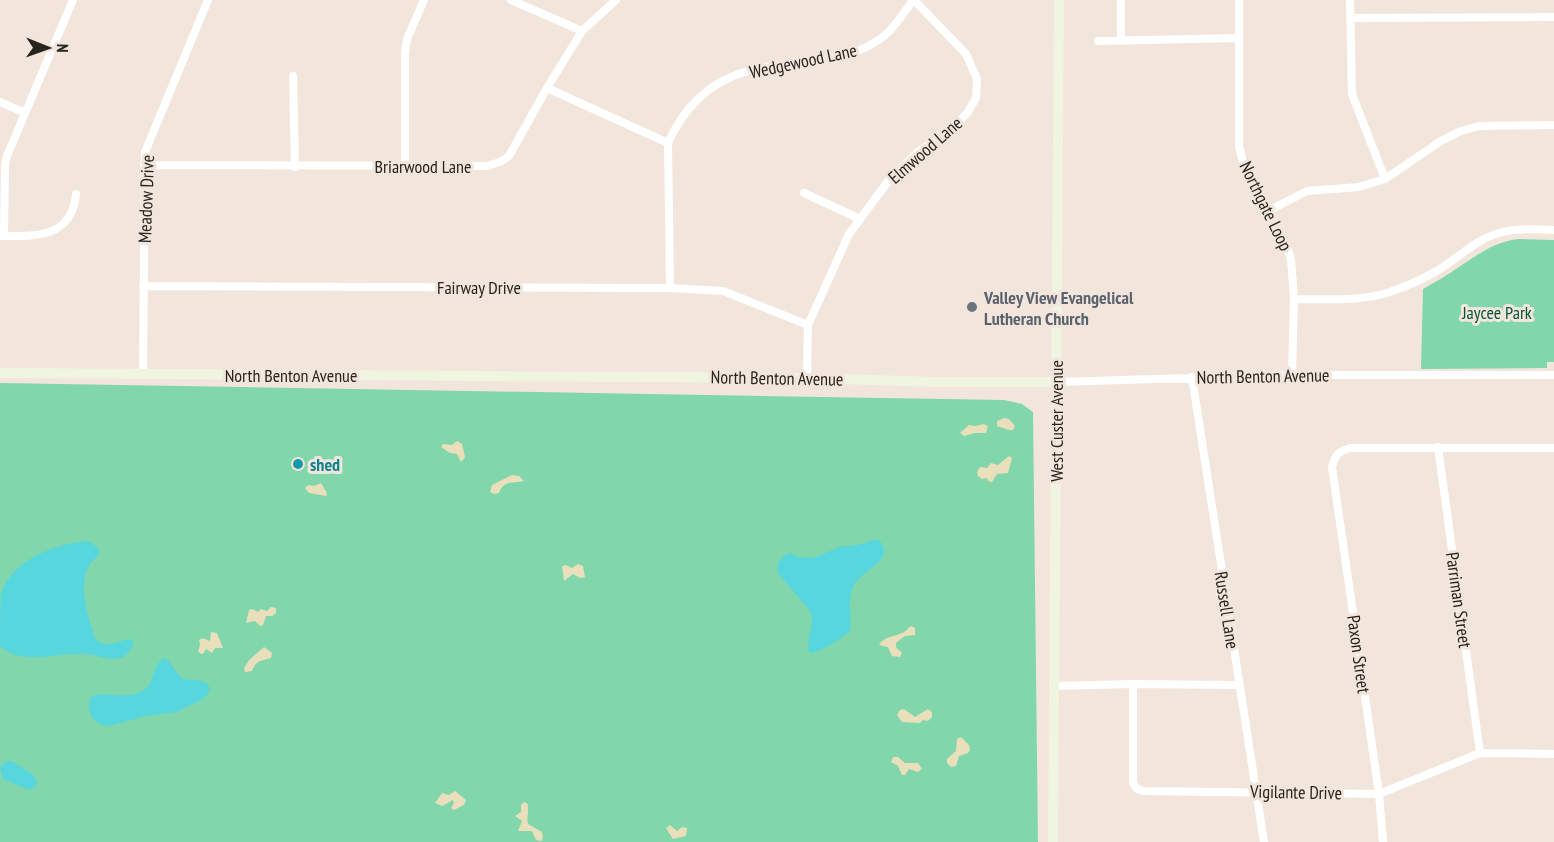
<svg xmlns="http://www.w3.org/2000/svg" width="1554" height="842" font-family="'PT Sans Narrow',sans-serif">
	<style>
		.green { fill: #81d6ac }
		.sand { fill: #e9dfba }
		.water { fill: #58d6dd }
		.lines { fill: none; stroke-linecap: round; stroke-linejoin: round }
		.street { stroke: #fff; stroke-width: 8 }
		.secondary { stroke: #eff5e0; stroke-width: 10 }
		.worship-dot { fill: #6b7280; stroke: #f2e6dc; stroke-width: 2 }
		.culture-dot { fill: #0f9aa8; stroke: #f2e6dc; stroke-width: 2 }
		.labels { text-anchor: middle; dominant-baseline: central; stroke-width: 6; stroke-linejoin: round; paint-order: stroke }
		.street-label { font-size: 18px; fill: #27231f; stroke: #f2e6dc }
		.worship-label { font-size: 18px; font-weight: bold; fill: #5b616d; stroke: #f2e6dc; text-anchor: start }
		.park-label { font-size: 18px; fill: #065337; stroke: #f2e6dc }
		.culture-label { font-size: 18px; font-weight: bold; fill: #0d838f; stroke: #f2e6dc; text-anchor: start }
	</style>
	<rect width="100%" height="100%" fill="#f2e6dc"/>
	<path class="green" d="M1518,239L1554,240V362H1547V368L1421,369L1423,289C1435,282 1448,275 1459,267C1479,254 1494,242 1518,239Z
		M0,383L1004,400L1022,404L1033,412L1038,842H0Z"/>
	<path class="sand" d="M1004,418L1009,419L1015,426L1013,430H1009L997,426V421Z
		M984,424L988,426L986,433H975L964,436L960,433L969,425L976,426Z
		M457,441L462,444L465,457L461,462L457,454L450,453L441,447L443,444L452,445Z
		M1009,456L1012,458L1008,473L997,474L992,482L988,481L987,478L982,479L978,476L977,472L980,467L987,468L991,463L998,465Z
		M512,475L519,476L524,481C514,484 504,479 499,493L494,494L490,492L492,485Z
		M321,483L327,493L326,496L309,493L305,488L308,485L314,486Z
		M578,564L583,566L585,577L580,578L573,574L564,581L562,566L566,565L572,568Z
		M271,607L276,608V613L272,616H266L263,625L260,626L255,621L246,623L249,610L252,609L258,612L261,609L267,611Z
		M911,626L915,628V635L905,636L896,643V647L902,653L900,657L892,656L888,647L879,645C884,636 894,637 902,633C906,632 908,628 911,626Z
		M211,632L217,633L223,648H215L212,653L206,649L203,654H201L198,651L200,645L199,640L203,638L210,641Z
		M264,647L272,653L271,658C261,661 256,660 252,671L245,672L244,668L249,660Z
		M904,709L915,717L928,709L932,712V717L928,721L923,720L920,723L902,722L897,715L900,710Z
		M961,737L969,745L970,750L968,753L959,756L956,766L951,767L947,763V759L956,751L957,739Z
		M893,757H898L905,763H918L922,769L918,772L909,769L905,775H902L898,766L891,762Z
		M455,791L466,800L464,805L454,810L451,808L454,803L453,800L442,806L435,803L442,793L449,795Z
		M524,802L527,803C530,810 526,817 528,824L542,832L543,838L541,841L536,840L532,831H518L522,821L515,816L521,812V805Z
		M670,825L677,831L682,827L687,828L686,836L673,839L666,828Z"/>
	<path class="water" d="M878,539C899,560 859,571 853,587C847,601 852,616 850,630C841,640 826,648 813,653L809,652C805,637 816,625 810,611L778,573C777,563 780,556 790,553L798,557L814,558L842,546H854Z
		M89,541L98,548L100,552C96,558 91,562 88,568C78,585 89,622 96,640C111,648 114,642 130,639L134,642C132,648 128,654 123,657C111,662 98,655 86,654C58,652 23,667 0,646C0,632 0,607 1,594C11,560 56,543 89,541Z
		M166,658L181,678C191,682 204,677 210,688L207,695L201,700L177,712L146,716L110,726C93,726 85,712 91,697C107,690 126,701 142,691C157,683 151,662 166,658Z
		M12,761L32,774L37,781L35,787L29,790L3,779L0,768L5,762Z"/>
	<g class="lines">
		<path class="street" d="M511,0L582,31
			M1239,0V146L1245,170L1286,244L1291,259L1294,299L1292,375
			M1350,0L1352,94L1385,179
			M1350,18L1554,17
			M1098,41L1239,38
			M1121,41V0
			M293,76L295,167
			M547,88L668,143
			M0,102L25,113
			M144,165L487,166L500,162L509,156L547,88L582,31L616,0
			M405,166V52L407,39L424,0
			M804,193L860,219
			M1268,211L1307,191L1359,187L1385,179L1441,141L1461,131L1479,126L1554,125
			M1,236C36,236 72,238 76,194
			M4,236L5,164L7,156L73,0
			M143,286L670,288L723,291L808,325
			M670,288L668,143C686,103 716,76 761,68C800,61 841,64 877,41C892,32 903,14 913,0
			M1294,299C1325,299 1359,302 1390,292C1407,286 1424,279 1440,269C1459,257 1477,239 1499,233C1517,228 1536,229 1554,230
			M143,374L145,152L208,0
			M1192,377L1264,842
			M807,378L808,325L849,234L889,180L918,152L955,126L968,112L976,98L977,79L966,54L914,0
			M1057,382L1292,375H1554
			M1438,447L1480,753
			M1133,684V783L1136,788L1143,791L1379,794L1480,753L1554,754
			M1053,686L1133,684L1239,685
			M1383,842L1379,794L1332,467C1335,455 1338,452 1350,448H1554"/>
		<path class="secondary" d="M0,373L807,378L938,382H1057
			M1053,842L1059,0"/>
	</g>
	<circle class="worship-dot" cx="972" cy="307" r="6"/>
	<circle class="culture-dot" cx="298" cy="464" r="6"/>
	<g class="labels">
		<g class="street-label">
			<text transform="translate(803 61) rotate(-12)">Wedgewood Lane</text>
			<text transform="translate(925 150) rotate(-41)">Elmwood Lane</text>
			<text x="423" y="166">Briarwood Lane</text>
			<text transform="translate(146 199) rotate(-88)">Meadow Drive</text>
			<text transform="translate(1266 206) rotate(64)">Northgate Loop</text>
			<text x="479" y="287">Fairway Drive</text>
			<text x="291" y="375">North Benton Avenue</text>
			<text transform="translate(1263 376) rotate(-1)">North Benton Avenue</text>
			<text transform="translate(777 378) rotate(1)">North Benton Avenue</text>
			<text transform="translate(1056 421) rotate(-90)">West Custer Avenue</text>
			<text transform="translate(1459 600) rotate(82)">Parriman Street</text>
			<text transform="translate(1227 610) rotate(81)">Russell Lane</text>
			<text transform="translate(1359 654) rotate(82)">Paxon Street</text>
			<text transform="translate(1296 792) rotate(1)">Vigilante Drive</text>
		</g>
		<g class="worship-label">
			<text x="984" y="297">Valley View Evangelical<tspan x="984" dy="21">Lutheran Church</tspan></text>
		</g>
		<g class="park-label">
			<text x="1497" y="312">Jaycee Park</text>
		</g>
		<g class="culture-label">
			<text x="310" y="464">shed</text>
		</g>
	</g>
	<g transform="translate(48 48) rotate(91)" stroke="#f2e6dc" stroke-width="4.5" paint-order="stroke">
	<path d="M0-4.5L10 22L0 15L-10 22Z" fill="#27231f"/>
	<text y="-9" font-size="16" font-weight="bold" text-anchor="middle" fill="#27231f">N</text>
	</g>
</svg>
